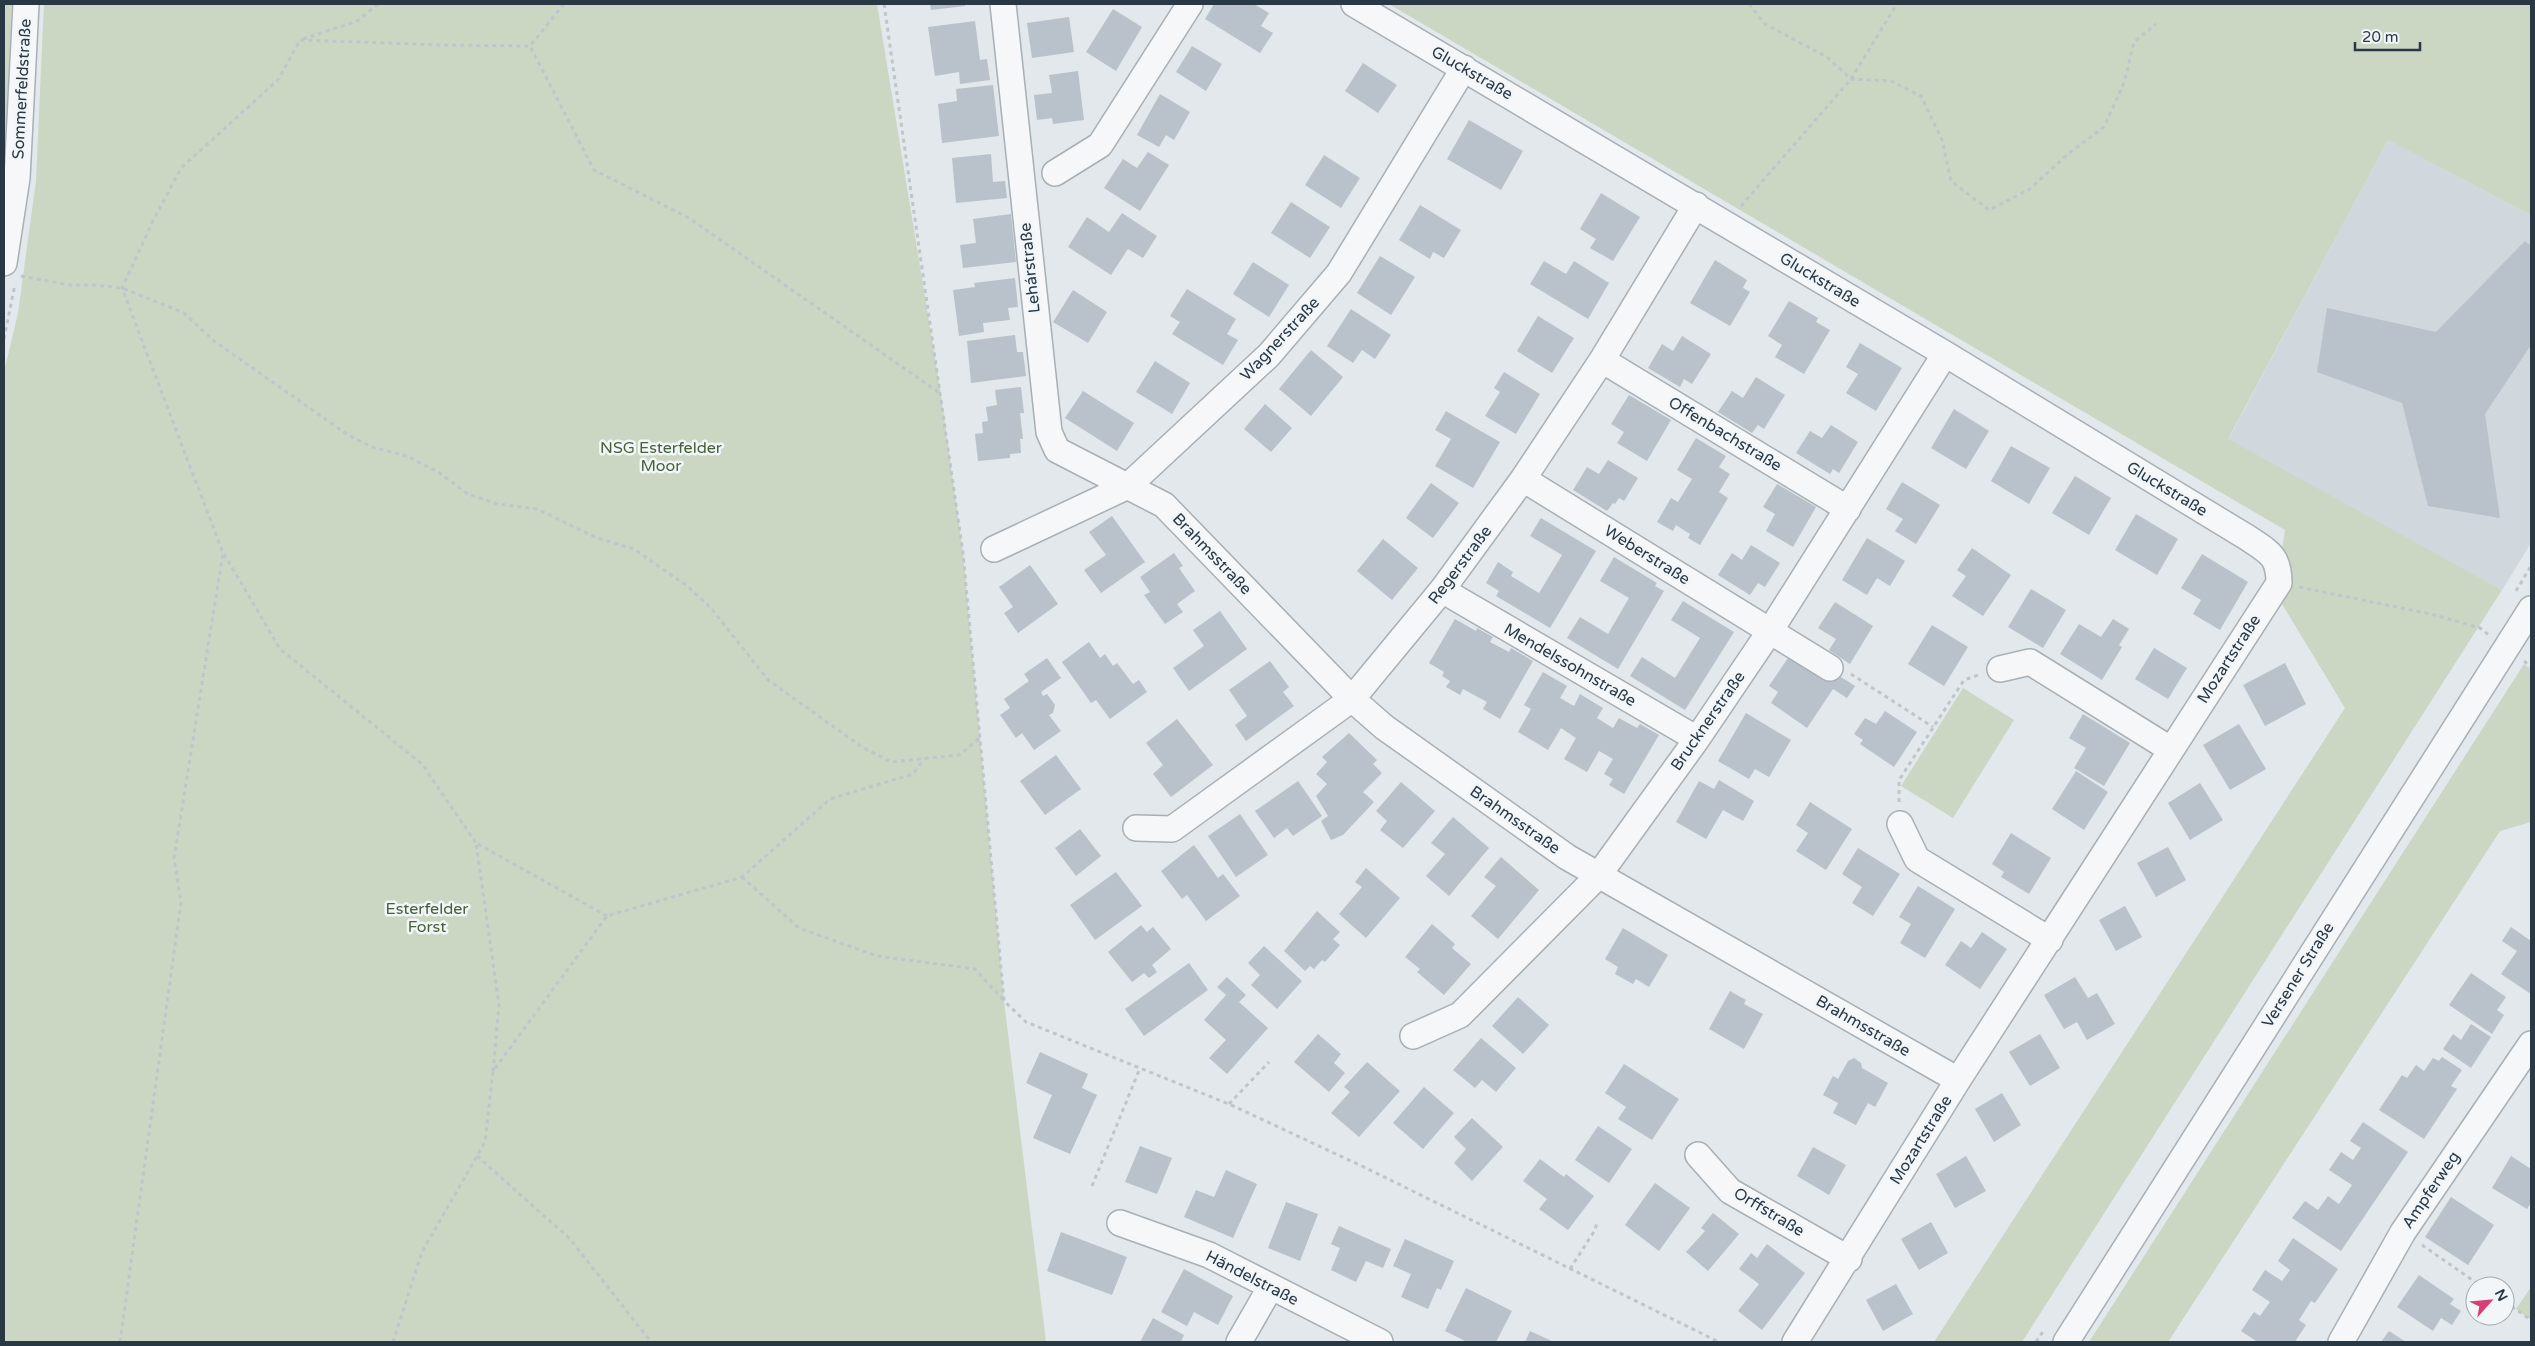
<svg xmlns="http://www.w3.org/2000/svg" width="2535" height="1346" font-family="'Varela Round',sans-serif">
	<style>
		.built { fill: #d0d7dd }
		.green { fill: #cbd6c3 }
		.building { fill: #b9c2ca }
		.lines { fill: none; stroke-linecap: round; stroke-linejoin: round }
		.minor-casing { stroke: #a7b0b6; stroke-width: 28 }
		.path { stroke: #c0c5ca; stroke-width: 3; stroke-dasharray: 4 4; stroke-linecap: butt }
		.minor { stroke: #f5f7f9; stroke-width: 25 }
		.labels { text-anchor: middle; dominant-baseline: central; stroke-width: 5; stroke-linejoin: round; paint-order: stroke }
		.street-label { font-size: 16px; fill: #293845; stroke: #f2f6f8 }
		.park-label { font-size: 16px; fill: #466135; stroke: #f2f6f8 }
	</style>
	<rect width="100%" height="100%" fill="#e2e8eb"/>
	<path class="built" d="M2388,140L2531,215V543L2502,590L2228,440Z"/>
	<path class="green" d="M4,4H12L4,167Z
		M44,4H877L941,395L963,553L1004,1001L1046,1342H4V372L18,313L36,181Z
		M1389,4H2531V215L2388,140L2228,439L2502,590L2022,1342H1934L2345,708L2282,604L2287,569L2282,550L2285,530Z
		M2524,664L2531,670V822L2500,831L2168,1342H2089Z
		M1963,688L2014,720L1953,818L1901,786Z
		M2531,1287V1320L2516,1309Z"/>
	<path class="building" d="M930,4H965V6L931,10Z
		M1214,4H1254L1269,13L1261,26L1273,33L1260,53L1205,19Z
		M1113,9L1142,27L1116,71L1086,52Z
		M1069,17L1074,52L1032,58L1027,23Z
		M975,21L980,60L987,59L990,80L960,84L959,72L935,76L928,27Z
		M1192,46L1222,64L1206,91L1176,72Z
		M1363,63L1397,85L1378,113L1345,91Z
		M1078,71L1084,120L1053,124L1052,118L1037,120L1034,95L1052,93L1049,75Z
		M993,85L999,136L942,143L938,104L957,101L956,89Z
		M1160,94L1190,112L1174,140L1166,135L1159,147L1137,135Z
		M1469,120L1523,151L1501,190L1447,159Z
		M1148,152L1169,165L1140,211L1104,188L1123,159L1137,168Z
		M991,154L993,182L1005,181L1007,198L956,203L952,158Z
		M1324,155L1360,178L1341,208L1305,185Z
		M1601,193L1640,217L1613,261L1590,248L1596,239L1580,229Z
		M1291,202L1330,227L1310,258L1271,233Z
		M1420,205L1461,230L1444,258L1433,252L1430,259L1399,240Z
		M1122,213L1157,236L1143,258L1128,249L1111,275L1068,247L1087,217L1109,232Z
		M1011,214L1016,262L963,268L960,245L976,243L973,219Z
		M2525,241L2531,246V345L2485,414L2500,518L2428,506L2402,403L2317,372L2327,308L2436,332Z
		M1380,256L1415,277L1391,315L1357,293Z
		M1715,260L1747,280L1743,288L1750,292L1730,326L1690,303Z
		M1544,261L1566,274L1574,261L1609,283L1588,319L1530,284Z
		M1253,262L1289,285L1269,317L1233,294Z
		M1015,278L1018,307L1008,308L1010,320L983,323L984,332L959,336L953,290L975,287L974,283Z
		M1187,289L1236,319L1227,334L1238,340L1223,365L1172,334L1180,322L1170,316Z
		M1073,290L1107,312L1088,343L1053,322Z
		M1789,301L1818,318L1816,322L1830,330L1804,374L1775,357L1782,345L1768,336Z
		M1351,309L1391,335L1375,359L1362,350L1353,363L1327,346Z
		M1538,316L1574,338L1552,373L1517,351Z
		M1015,335L1017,352H1023L1026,376L971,383L967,341Z
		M1682,336L1711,354L1692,384L1684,379L1680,387L1648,368L1662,344L1673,351Z
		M1860,343L1902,368L1876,411L1846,393L1858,374L1846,367Z
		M1311,350L1343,377L1311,416L1279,389Z
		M1155,361L1190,383L1172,414L1136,392Z
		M1504,372L1540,394L1516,434L1485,416L1500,392L1494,388Z
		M1756,377L1785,395L1764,429L1758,425L1752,433L1718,412L1732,391L1743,398Z
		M1021,387L1024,413H1020L1023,439H1020L1021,453L1010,454V458L978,461L975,434L983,433L982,422L988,421L986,407L997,405L995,390Z
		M1083,391L1134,423L1117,451L1065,418Z
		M1629,395L1671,420L1647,461L1617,443L1624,432L1611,424Z
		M1265,404L1292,428L1271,452L1244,429Z
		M1954,409L1989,431L1966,469L1931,448Z
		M1446,411L1500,442L1473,488L1435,466L1451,439L1435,430Z
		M1831,425L1858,442L1839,473L1833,469L1830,474L1796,453L1810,431L1822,438Z
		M1696,438L1726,456L1719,467L1730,474L1719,492L1728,498L1700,545L1688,538L1690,534L1676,525L1673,531L1657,522L1671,498L1678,502L1692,479L1677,470Z
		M2011,446L2050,468L2029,504L1991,481Z
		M1608,460L1638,478L1624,501L1619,498L1615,504L1613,503L1607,511L1573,490L1587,467L1599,474Z
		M2075,476L2111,498L2089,535L2052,513Z
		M1902,482L1940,505L1916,544L1895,531L1903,519L1886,509Z
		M1431,483L1459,503L1433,538L1406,518Z
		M1777,484L1816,507L1793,547L1766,531L1775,514L1763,507Z
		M2136,514L2178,539L2157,575L2115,550Z
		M1112,516L1145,562L1101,593L1084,570L1106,555L1089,532Z
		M1541,518L1596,551L1550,628L1496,596L1499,591L1486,583L1498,562L1513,572L1511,576L1539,593L1562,555L1530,536Z
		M1867,538L1905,561L1890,586L1877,578L1867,595L1842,580Z
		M1383,539L1418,568L1392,600L1357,571Z
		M1751,545L1780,563L1765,587L1758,583L1750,595L1718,575L1732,553L1742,560Z
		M1972,548L2011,575L1983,616L1952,596L1966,576L1957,570Z
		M1174,553L1183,566L1179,568L1195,591L1177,604L1183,612L1165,624L1144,595L1150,592L1140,577Z
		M2202,554L2248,582L2220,630L2193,614L2201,600L2181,588Z
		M1614,557L1657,583L1655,586L1664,591L1618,669L1567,638L1580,617L1608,634L1629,598L1600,581Z
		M1030,565L1058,604L1018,633L1004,613L1013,607L999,587Z
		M2031,589L2066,610L2043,648L2008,627Z
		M1683,601L1734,632L1685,710L1630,676L1642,657L1675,678L1700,638L1671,620Z
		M1835,602L1873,626L1850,664L1829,650L1836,639L1818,628Z
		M1220,611L1247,649L1189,691L1173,668L1204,646L1193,630Z
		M1455,619L1476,631L1477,628L1493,637L1490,642L1509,652L1511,648L1533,661L1500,719L1483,709L1487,702L1463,689L1460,695L1446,687L1450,681L1442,676L1444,672L1429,663Z
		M2113,619L2129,629L2119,645L2122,647L2102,680L2060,654L2079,624L2101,637Z
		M1932,625L1968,647L1944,686L1908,664Z
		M1089,642L1100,658L1105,654L1113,666L1117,663L1133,684L1139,680L1147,692L1110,719L1096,700L1091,703L1062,662Z
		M2154,648L2187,668L2168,699L2135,679Z
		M1790,655L1828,681L1833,672L1855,686L1847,698L1833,689L1807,728L1771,703L1778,692L1769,686Z
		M1047,658L1061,678L1041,692L1043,696L1047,694L1055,705L1053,713L1049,715L1061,731L1034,750L1022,733L1016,738L1000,715L1010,708L1004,699L1029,681L1024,674Z
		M1270,661L1289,687L1283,692L1294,706L1246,741L1235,725L1247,716L1229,690Z
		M2285,663L2306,704L2265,726L2243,685Z
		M1543,672L1567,686L1560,698L1574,706L1580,694L1603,708L1597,718L1613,728L1619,718L1637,728L1640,724L1659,735L1624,794L1609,785L1613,779L1604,774L1613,759L1599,751L1587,772L1564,759L1576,738L1561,728L1548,750L1518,732L1531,709L1524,705Z
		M1885,711L1917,732L1894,767L1860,744L1863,740L1854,734L1865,718L1876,724Z
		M1746,713L1791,740L1769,777L1755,769L1749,779L1718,761Z
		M2083,714L2130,743L2104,786L2074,768L2086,748L2069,738Z
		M1177,719L1213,765L1171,797L1153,774L1163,765L1146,743Z
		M2239,724L2266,769L2230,790L2203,745Z
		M1349,733L1377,760L1373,764L1382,773L1363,792L1374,802L1343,835L1331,840L1321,821L1328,816L1316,796L1327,784L1316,774L1327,762L1322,757Z
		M1056,755L1081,789L1045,815L1020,781Z
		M2076,771L2108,792L2084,830L2052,809Z
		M1719,780L1754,801L1743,821L1723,810L1706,839L1676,822L1699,781L1714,789Z
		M1298,781L1322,816L1293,836L1287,828L1274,838L1255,811Z
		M1401,782L1435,811L1403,848L1380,830L1387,821L1376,811Z
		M2200,783L2223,820L2190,840L2168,803Z
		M1810,802L1852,829L1826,870L1796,851L1808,833L1796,825Z
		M1240,814L1268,855L1236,877L1208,836Z
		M1453,817L1489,848L1449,896L1426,876L1445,854L1431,843Z
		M1080,829L1101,856L1076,876L1055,848Z
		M2011,833L2051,858L2029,894L2001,877L2004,872L1992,864Z
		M1194,845L1218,878L1223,874L1240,896L1206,921L1187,895L1182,899L1161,871Z
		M2168,847L2186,880L2156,897L2137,863Z
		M1858,848L1900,874L1873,916L1852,903L1862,887L1842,874Z
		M1501,857L1539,890L1498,939L1471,916L1496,886L1484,877Z
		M1366,868L1400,898L1366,938L1339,914L1362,887L1355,882Z
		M1116,872L1142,906L1095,940L1070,905Z
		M1918,886L1955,909L1925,958L1900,943L1911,924L1899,917Z
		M2125,906L2142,937L2116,951L2099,920Z
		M1317,911L1340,932L1333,939L1340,945L1325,962L1322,960L1314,969L1310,966L1305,971L1284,951Z
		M1432,924L1455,944L1452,948L1471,964L1444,995L1417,972L1420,969L1405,957Z
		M1141,925L1147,932L1153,927L1171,949L1152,965L1157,972L1149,978L1144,973L1132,982L1108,952Z
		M2511,927L2531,941V994L2501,974L2517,951L2502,941Z
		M1623,928L1668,955L1649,987L1636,979L1633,984L1615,974L1618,967L1605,959Z
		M1982,932L2007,949L1980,989L1945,965L1961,941L1971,948Z
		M1264,946L1302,981L1277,1009L1251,985L1260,975L1248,963Z
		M1189,963L1208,990L1144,1036L1125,1009Z
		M2471,973L2506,997L2497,1010L2504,1015L2492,1034L2449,1005Z
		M1227,977L1246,995L1239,1002L1268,1028L1227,1074L1209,1058L1226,1040L1204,1020L1226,995L1217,987Z
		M2075,977L2088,998L2097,993L2115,1024L2087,1040L2077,1022L2064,1029L2044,995Z
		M1730,991L1746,1000L1744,1004L1763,1014L1744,1049L1709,1029Z
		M1518,997L1549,1025L1523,1054L1492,1026Z
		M2471,1024L2491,1037L2471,1068L2443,1049L2453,1034L2461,1040Z
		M1318,1034L1341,1054L1334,1063L1345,1073L1329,1092L1294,1062Z
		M2040,1034L2060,1068L2030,1086L2009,1052Z
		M1481,1038L1516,1068L1496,1092L1482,1080L1475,1088L1453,1070Z
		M1040,1052L1088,1074L1082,1088L1097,1095L1070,1154L1033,1138L1052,1095L1026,1083Z
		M2442,1057L2462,1070L2451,1086L2457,1089L2424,1139L2379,1110L2402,1075L2407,1078L2416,1065L2424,1071L2433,1058L2439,1061Z
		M1854,1058L1861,1063L1862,1068L1888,1083L1875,1107L1868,1103L1856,1125L1833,1113L1838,1103L1823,1095L1833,1076L1838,1079L1848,1061Z
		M1367,1062L1400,1091L1359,1137L1331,1113L1350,1092L1344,1087Z
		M1624,1064L1679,1099L1652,1140L1618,1119L1626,1107L1605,1093Z
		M1424,1087L1454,1113L1423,1149L1393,1123Z
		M2002,1093L2021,1125L1994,1142L1975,1109Z
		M1472,1118L1503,1147L1472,1181L1454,1163L1466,1149L1454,1137Z
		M2363,1122L2408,1152L2341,1251L2292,1218L2305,1201L2318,1210L2328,1196L2339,1204L2352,1185L2329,1170L2341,1152L2353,1160L2361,1148L2350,1141Z
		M1598,1126L1632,1149L1609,1183L1575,1160Z
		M1140,1146L1172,1158L1157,1194L1125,1182Z
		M1813,1147L1846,1165L1829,1195L1797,1176Z
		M1966,1156L1986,1191L1955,1208L1936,1174Z
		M2511,1156L2531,1169V1203L2527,1209L2492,1188Z
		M1540,1159L1564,1177L1566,1174L1594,1196L1568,1230L1539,1209L1547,1199L1523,1181Z
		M1226,1170L1257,1184L1233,1238L1184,1217L1196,1190L1214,1197Z
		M1655,1183L1690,1208L1659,1251L1625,1225Z
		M2451,1197L2494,1225L2468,1265L2425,1237Z
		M1286,1202L1318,1214L1300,1261L1268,1248Z
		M1713,1213L1739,1234L1708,1271L1686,1252L1705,1231L1701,1228Z
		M1931,1222L1948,1253L1919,1270L1901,1239Z
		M1339,1226L1391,1249L1383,1268L1366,1261L1356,1282L1331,1270L1340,1248L1331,1244Z
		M1061,1232L1127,1257L1112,1295L1047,1271Z
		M2293,1238L2338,1269L2315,1303L2311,1301L2299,1320L2306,1325L2296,1340L2298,1342H2255L2256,1341L2241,1331L2254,1312L2260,1316L2270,1302L2252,1290L2265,1270L2282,1281L2290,1270L2278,1261Z
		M1405,1239L1454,1261L1441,1290L1437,1288L1428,1309L1401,1297L1411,1274L1393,1266Z
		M1767,1244L1805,1273L1762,1330L1738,1311L1759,1284L1739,1269L1751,1253L1757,1258Z
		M1184,1269L1233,1296L1218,1325L1194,1312L1187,1326L1161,1312Z
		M2419,1275L2454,1299L2450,1304L2461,1311L2452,1325L2441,1318L2433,1331L2397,1307Z
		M1896,1284L1913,1314L1883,1331L1866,1300Z
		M1466,1288L1512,1311L1496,1342H1467L1445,1331Z
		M1153,1318L1184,1335L1181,1342H1140Z
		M1530,1331L1554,1342H1525Z
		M2389,1331L2406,1342H2381Z"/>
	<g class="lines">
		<defs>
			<path id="minor" d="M1003,4L1049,432L1057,450L1164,505L1352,699L1384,727L1567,857L1958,1080
				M1354,4L1947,355L2248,538C2269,552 2279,556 2279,583L1958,1080L1795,1342
				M1055,173L1100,145L1190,4
				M4,263L17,178L26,4
				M1602,360L1848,509
				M1523,479L1830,668
				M994,549L1128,486L1269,355L1339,273L1464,68
				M1442,590L1697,739
				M2000,669L2030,662L2170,749
				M1900,824L1917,859L2050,940
				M1136,828L1172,829L1352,699L1442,590L1523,479L1602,360L1696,205
				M1413,1036L1460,1015L1598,876L1697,739L1770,631L1945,354
				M1698,1155L1730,1191L1849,1259
				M1120,1223L1209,1255L1380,1342
				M1239,1342L1270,1288
				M2066,1342L2531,609
				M2341,1342L2403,1232L2531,1044"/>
		</defs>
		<use href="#minor" class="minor-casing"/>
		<path class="path" d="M564,4L530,46L594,170L689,218L941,394
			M884,4L963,553L1004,1001L1026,1022L1229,1104L1366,1168L1719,1342
			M1749,4L1765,24L1827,57L1851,79L1891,81L1921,96L1942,140L1951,181L1989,210L2030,189L2068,154L2104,127L2124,83L2134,42L2156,24
			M303,39L357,21L378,4
			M1741,206L1851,79L1897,4
			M21,276L69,285H96L122,288L184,313L214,341L348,435L372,447L407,456L438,472L468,494L497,504L537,509L597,538L634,549L687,586L711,608L768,680L862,747L891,762L959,755L981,737
			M4,339L15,284
			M224,554L280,649L422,764L476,843
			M2299,587L2431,614L2480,628L2489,635
			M2516,591L2531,566
			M2524,661L2531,667
			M1851,674L1933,727
			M1899,802V780L1964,680L1978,675
			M742,877L799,928L877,956L975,969L1004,1001
			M493,1071L499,1005L476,843L607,916
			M1229,1104L1269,1062
			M477,1156L570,1239L651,1342
			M1092,1186L1140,1068
			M2422,1245L2481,1286
			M1570,1269L1595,1230L1597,1222
			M2505,1302L2531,1320
			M120,1342L181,902L174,858L223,553L122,288L154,219L181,168L278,80L300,40L442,45L530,46
			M393,1342L422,1252L485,1142L493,1071L607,916L742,877L830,799L913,774L924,759
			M2036,1342L2044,1330"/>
		<use href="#minor" class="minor"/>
	</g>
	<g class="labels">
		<g class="street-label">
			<text transform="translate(1472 73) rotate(30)">Gluckstraße</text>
			<text transform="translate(22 89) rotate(-87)">Sommerfeldstraße</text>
			<text transform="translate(1030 268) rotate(-96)">Lehárstraße</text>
			<text transform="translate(1820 280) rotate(31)">Gluckstraße</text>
			<text transform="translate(1280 339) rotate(-47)">Wagnerstraße</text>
			<text transform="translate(1725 434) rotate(31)">Offenbachstraße</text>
			<text transform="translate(2167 489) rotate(31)">Gluckstraße</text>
			<text transform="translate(1212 554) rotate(46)">Brahmsstraße</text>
			<text transform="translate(1647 555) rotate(32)">Weberstraße</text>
			<text transform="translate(1460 565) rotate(-53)">Regerstraße</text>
			<text transform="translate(2229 659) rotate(-57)">Mozartstraße</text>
			<text transform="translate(1570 665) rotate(30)">Mendelssohnstraße</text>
			<text transform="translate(1708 721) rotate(-55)">Brucknerstraße</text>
			<text transform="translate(1515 820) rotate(35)">Brahmsstraße</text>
			<text transform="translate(2298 975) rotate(-58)">Versener Straße</text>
			<text transform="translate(1863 1026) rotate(30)">Brahmsstraße</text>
			<text transform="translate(1921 1140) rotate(-58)">Mozartstraße</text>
			<text transform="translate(2431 1190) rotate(-56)">Ampferweg</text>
			<text transform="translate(1769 1212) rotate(31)">Orffstraße</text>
			<text transform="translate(1252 1278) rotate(27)">Händelstraße</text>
		</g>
		<g class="park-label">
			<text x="661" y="448">NSG Esterfelder<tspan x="661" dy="18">Moor</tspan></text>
			<text x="427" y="909">Esterfelder<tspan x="427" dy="18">Forst</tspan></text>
		</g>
	</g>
	<rect width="2535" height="1346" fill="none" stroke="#293845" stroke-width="10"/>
	<g transform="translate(2490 1301) rotate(63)"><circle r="24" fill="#f2f6f8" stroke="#a2aab0"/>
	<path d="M0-4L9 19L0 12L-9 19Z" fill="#d74075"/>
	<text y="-8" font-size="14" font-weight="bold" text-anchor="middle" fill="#293845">N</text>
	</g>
	<path d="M2355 42v8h65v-8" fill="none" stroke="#293845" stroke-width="2.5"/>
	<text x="2362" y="42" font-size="15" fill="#293845" stroke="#f2f6f8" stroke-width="4" paint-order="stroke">20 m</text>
</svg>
